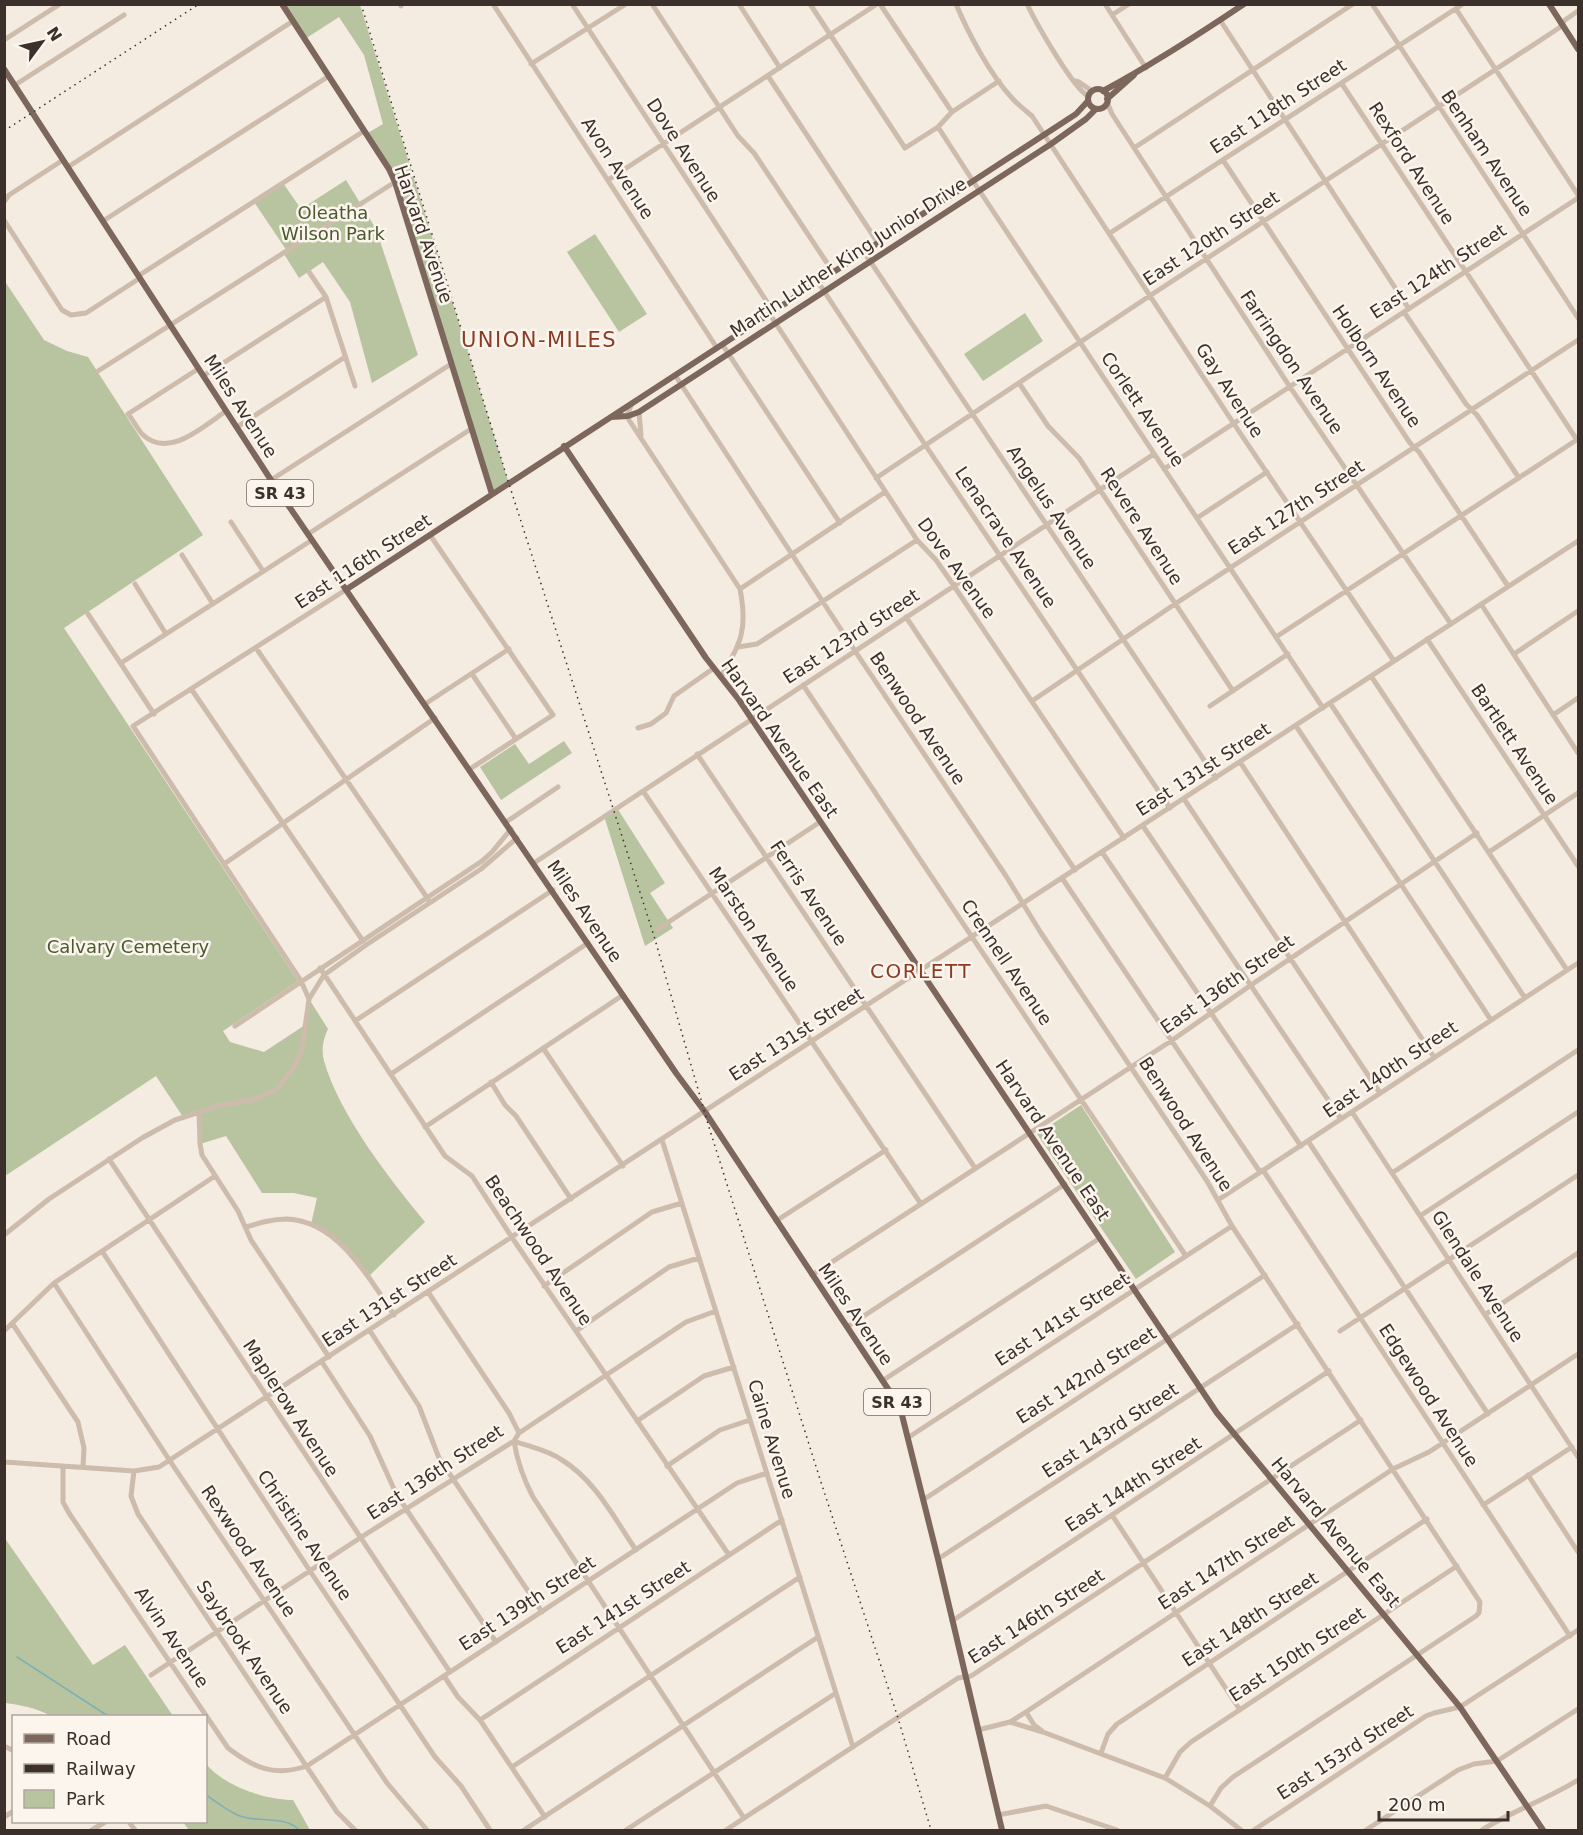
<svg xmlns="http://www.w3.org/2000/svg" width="1583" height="1835" font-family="'DejaVu Sans',sans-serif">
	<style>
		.green { fill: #b8c4a0 }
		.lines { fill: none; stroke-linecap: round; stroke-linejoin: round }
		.stream { stroke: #7fb0b2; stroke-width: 1.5 }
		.minor { stroke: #cdbbac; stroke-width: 5 }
		.major { stroke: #7d675c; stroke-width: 6 }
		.rail { stroke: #3b302b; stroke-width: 1.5; stroke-dasharray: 1.5 4.5; stroke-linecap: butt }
		.labels { text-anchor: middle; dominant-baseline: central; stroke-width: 5; stroke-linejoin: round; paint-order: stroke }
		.shield { fill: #fbf5ee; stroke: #756b66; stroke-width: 1.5 }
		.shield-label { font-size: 16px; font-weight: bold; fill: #3b302b }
		.street-label { font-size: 18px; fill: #3b302b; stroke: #fbf5ee }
		.park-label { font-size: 18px; fill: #4a5a2e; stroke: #fbf5ee }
		.neighbourhood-label { font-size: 20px; letter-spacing: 1.5px; fill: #8c3b22; stroke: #fbf5ee }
		.quarter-label { font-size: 21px; letter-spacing: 1.5px; fill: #8c3b22; stroke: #fbf5ee }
	</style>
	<rect width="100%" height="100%" fill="#f4ebe1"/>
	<path class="green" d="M282,5H360L509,484L492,494L395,182L366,134L383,124L364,55L339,17L305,39Z
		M346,180L376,229L418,355L372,383L350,302L323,262L299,278L284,254L287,251L254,202L283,183L301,209Z
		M595,234L647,314L619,332L567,252Z
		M4,280L44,340L67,351L88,357L203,535L64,628L298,981L223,1031L230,1042L264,1052L305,1025L309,999L328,1029C323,1039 321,1050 324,1061C340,1116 389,1178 425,1222L368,1277L340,1245L311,1224L317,1198L294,1193H262L226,1136L200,1144L199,1112L183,1117L156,1076L5,1176Z
		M1025,313L1043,341L983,381L964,354Z
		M564,741L572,753L501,800L480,767L515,744L529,764Z
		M617,808L665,883L650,893L673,928L645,946L604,816Z
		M1081,1105L1175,1252L1136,1279L1037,1134Z
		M4,1537L93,1665L125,1645L173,1716H51C37,1708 21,1705 5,1703Z
		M206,1764C224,1786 265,1800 293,1800L310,1830H189L183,1822H206Z"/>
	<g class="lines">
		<path class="stream" d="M17,1657L108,1716
			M206,1795C217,1802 231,1814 243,1817C260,1822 287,1816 299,1830"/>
		<path class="minor" d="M400,4L401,6
			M493,4L717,348
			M572,4L773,311
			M652,4L738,136L754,153L833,272
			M739,4L780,68
			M810,4L905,148L938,127L952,112L999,81
			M880,4L952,112
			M956,4C968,33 990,74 1011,97C1017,104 1025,110 1032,116L1234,424L1394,661
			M1027,4C1036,23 1073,88 1088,96
			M1105,4L1146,68
			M1372,4L1578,318
			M1456,9L1578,195
			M1112,15L1129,4
			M1220,20L1409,309
			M4,40L60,4
			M531,64L626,4
			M768,76L878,243
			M1075,81L1079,82L1092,91
			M1342,84L1577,440
			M15,85L124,15
			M1107,102L1112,114L1290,387L1451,624
			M938,127L973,181L1323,708
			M1134,148L1353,4
			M1223,160L1410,443L1419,452L1508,586
			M68,167L293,21
			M608,180L877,4
			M4,202L9,195L63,160
			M4,220L62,310L71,315L86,313L140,278
			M103,221L329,76
			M1110,233L1463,4
			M864,252L1216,778
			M309,272L326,297L355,386
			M138,276L364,131
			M818,282L926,446L1170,808
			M1404,312L1466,404L1477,415L1519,478
			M769,313L917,540L936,560L954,586L1124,838
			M722,344L840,523
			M198,369L128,414C133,420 137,428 142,434C168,460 204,426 226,411
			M98,371L395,182
			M675,375L855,651L1006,876L1041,933L1207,1181L1232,1226L1480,1602L1479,1613L1476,1616L1233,1777L1221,1788L1210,1806
			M203,376L326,297
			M1019,383L1048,426L1079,458L1233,691
			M632,403L628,413L629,420L740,589C748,630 741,642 721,677
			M639,412L641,435
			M237,427L345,357
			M1164,469L1578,198
			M876,478L1151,295L1559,28L1565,20L1578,11
			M271,480L451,364
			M1197,518L1267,472
			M231,522L263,571
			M308,534L471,429
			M430,535L553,715L470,769
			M182,555L213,604
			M135,584L166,634
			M740,589L885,492
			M1481,604L1578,753
			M88,614L154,714
			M906,617L1075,870
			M1276,637L1578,439
			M1427,639L1578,866
			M738,647L757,644L917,540
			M256,648L428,899
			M1514,654L1578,611
			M121,663L312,540
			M472,674L516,739
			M1371,676L1567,970
			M803,685L1186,1256
			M192,690L363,941
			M1032,701L1175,604L1578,340
			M1330,703L1525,998
			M425,704L509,649
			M1210,706L1288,654
			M1553,715L1578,698
			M1296,726L1491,1020
			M638,728L651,724L666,713L674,696L714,668
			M697,754L975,1168
			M1240,762L1434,1057
			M643,791L921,1204
			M1184,799L1380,1093
			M506,822L558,787
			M1143,826L1341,1119
			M1102,852L1301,1146
			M1489,852L1578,793
			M534,863L1154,454
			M224,864L435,718
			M1062,878L1260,1172
			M658,929L820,822
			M320,968L445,1156L472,1176L515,1242L729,1555
			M309,999L301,981L133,726L347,589
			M355,1021L553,890
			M235,1026L482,861L492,852L511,829
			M543,1048L623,1166
			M391,1074L588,943
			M491,1082L505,1105L516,1116L571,1199
			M199,1112L200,1144L202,1155L238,1211L251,1240L329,1357
			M1352,1112L1578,1457
			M425,1127L623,995
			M662,1140L853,1747
			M1308,1141L1488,1414
			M109,1159L450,1672
			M1263,1170L1570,1636
			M1392,1173L1578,1050
			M1218,1200L1578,963
			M1420,1216L1578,1112
			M776,1221L886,1150
			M246,1227C259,1223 272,1219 287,1219C338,1221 369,1278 394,1315
			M4,1235L49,1199L142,1138L175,1120L221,1105L252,1100L276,1090L295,1066L302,1049L309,999L324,975L366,945L481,869L517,838
			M102,1251L310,1571L435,1757L461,1786L490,1830
			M812,1275L1171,1041L1254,983L1477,833
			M54,1283L170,1461L387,1783L427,1830
			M544,1286L652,1212L682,1203
			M428,1292L509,1413L519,1433
			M1486,1314L1578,1253
			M12,1323L78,1422L84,1448L83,1467
			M847,1327L1065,1184
			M4,1331L54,1283L215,1176
			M370,1331L419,1406L439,1458L542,1612
			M576,1331L669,1267L699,1258
			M1340,1331L1578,1175
			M322,1362L370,1436L394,1489L406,1509L496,1642
			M882,1381L1100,1238
			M637,1421L704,1376L734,1367
			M909,1437L1232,1226
			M514,1441C517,1461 523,1478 533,1497L744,1818
			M514,1441C530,1447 548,1450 562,1460C596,1481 614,1518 636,1550
			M4,1462L134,1471L159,1467L1578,541
			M667,1466L720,1430L750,1420
			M63,1467V1502L69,1513L228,1748C254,1768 274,1777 307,1766L737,1483L767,1473
			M134,1471L131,1496L138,1514L337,1812L355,1830
			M1528,1475L1578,1552
			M923,1500L1265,1275
			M1483,1505L1572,1447
			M1112,1515L1240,1710
			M938,1559L1298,1324
			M952,1621L1329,1371
			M151,1675L363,1536L514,1441L519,1433L686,1322L716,1311
			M444,1676L458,1697L480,1720L545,1817
			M1026,1712L1034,1725L1042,1731
			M480,1720L782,1520
			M1010,1722L1043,1732L1165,1778L1210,1806L1241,1830
			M978,1730L1010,1722L1026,1712L1393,1469L1429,1452L1578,1354
			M4,1746L14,1751
			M1101,1753L1108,1734L1117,1724L1427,1519
			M512,1767L800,1577
			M1165,1778L1180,1752L1191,1742L1457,1566
			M998,1815L1046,1806L1117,1830
			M4,1817L14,1811
			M129,1822L135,1830
			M92,1830L105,1822
			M524,1830L818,1637
			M626,1830L836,1693
			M726,1830L958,1678L971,1676L1361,1420
			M1254,1830L1426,1716L1434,1713L1460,1707L1578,1630
			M1366,1830L1458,1770L1474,1764L1497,1761L1578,1709
			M1482,1830C1512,1811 1548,1799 1578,1780"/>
		<path class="major" d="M282,4L389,169L395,182L492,494
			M1549,4L1578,49
			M4,69L271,480L676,1073L705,1112L900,1407L938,1559L1002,1830
			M1088 99a10 10 0 1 1 20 0a10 10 0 1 1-20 0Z
			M1103,91C1151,65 1198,35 1244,4
			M1107,99L1134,75
			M611,417L628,416L639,412L1051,144L1086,119L1096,109
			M564,446L706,658L739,700L1217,1413L1460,1707L1543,1830
			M347,589L1076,114L1088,101"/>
		<path class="rail" d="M361,4L509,484L654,936L708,1124L819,1476L898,1718L931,1830
			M4,131L199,4"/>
	</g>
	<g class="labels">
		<g class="shield">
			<rect x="247" y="480" width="66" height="26" rx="4.5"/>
			<rect x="864" y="1389" width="66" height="26" rx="4.5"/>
		</g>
		<g class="shield-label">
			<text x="280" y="493">SR 43</text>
			<text x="897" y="1402">SR 43</text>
		</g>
		<g class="street-label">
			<text transform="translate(1278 106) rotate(-33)">East 118th Street</text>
			<text transform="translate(684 150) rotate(57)">Dove Avenue</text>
			<text transform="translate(1487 153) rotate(56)">Benham Avenue</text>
			<text transform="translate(1412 163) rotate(57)">Rexford Avenue</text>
			<text transform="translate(618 168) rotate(57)">Avon Avenue</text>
			<text transform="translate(424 234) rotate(71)">Harvard Avenue</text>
			<text transform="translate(1211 238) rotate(-33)">East 120th Street</text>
			<text transform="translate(848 257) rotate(-33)">Martin Luther King Junior Drive</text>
			<text transform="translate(1438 271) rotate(-33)">East 124th Street</text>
			<text transform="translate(1292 362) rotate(56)">Farringdon Avenue</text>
			<text transform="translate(1377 366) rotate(56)">Holborn Avenue</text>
			<text transform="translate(1230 390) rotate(57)">Gay Avenue</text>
			<text transform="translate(241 406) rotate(57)">Miles Avenue</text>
			<text transform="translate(1143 409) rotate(56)">Corlett Avenue</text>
			<text transform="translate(1052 507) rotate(56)">Angelus Avenue</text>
			<text transform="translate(1296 507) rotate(-33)">East 127th Street</text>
			<text transform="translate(1142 526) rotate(57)">Revere Avenue</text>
			<text transform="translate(1006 537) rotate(56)">Lenacrave Avenue</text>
			<text transform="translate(363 561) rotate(-33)">East 116th Street</text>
			<text transform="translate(957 568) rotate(54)">Dove Avenue</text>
			<text transform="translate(851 636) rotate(-33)">East 123rd Street</text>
			<text transform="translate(918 718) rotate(56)">Benwood Avenue</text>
			<text transform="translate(780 738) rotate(55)">Harvard Avenue East</text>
			<text transform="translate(1515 744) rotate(56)">Bartlett Avenue</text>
			<text transform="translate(1203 769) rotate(-33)">East 131st Street</text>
			<text transform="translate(809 893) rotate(56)">Ferris Avenue</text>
			<text transform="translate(585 911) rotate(56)">Miles Avenue</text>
			<text transform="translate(754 929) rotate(56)">Marston Avenue</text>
			<text transform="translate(1007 962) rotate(56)">Crennell Avenue</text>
			<text transform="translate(1227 984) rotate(-35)">East 136th Street</text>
			<text transform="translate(796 1034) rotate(-33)">East 131st Street</text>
			<text transform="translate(1390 1069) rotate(-34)">East 140th Street</text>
			<text transform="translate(1186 1124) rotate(57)">Benwood Avenue</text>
			<text transform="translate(1053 1140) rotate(56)">Harvard Avenue East</text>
			<text transform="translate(539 1250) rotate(56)">Beachwood Avenue</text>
			<text transform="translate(1478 1276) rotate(57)">Glendale Avenue</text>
			<text transform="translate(389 1300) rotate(-33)">East 131st Street</text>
			<text transform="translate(856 1314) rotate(56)">Miles Avenue</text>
			<text transform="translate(1062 1319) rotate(-33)">East 141st Street</text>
			<text transform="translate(1086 1375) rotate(-33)">East 142nd Street</text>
			<text transform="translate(1429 1395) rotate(57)">Edgewood Avenue</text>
			<text transform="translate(291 1408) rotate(57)">Maplerow Avenue</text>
			<text transform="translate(1110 1430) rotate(-33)">East 143rd Street</text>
			<text transform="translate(772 1439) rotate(73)">Caine Avenue</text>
			<text transform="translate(435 1472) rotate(-33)">East 136th Street</text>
			<text transform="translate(1133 1484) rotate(-33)">East 144th Street</text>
			<text transform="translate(1336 1532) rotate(50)">Harvard Avenue East</text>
			<text transform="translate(305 1535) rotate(56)">Christine Avenue</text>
			<text transform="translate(249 1551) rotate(56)">Rexwood Avenue</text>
			<text transform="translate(1226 1562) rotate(-33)">East 147th Street</text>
			<text transform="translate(527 1603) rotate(-33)">East 139th Street</text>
			<text transform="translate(623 1607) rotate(-33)">East 141st Street</text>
			<text transform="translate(1036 1616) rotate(-33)">East 146th Street</text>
			<text transform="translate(1250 1619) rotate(-33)">East 148th Street</text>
			<text transform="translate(172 1637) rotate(56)">Alvin Avenue</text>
			<text transform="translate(245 1647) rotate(56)">Saybrook Avenue</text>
			<text transform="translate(1297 1654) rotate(-33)">East 150th Street</text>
			<text transform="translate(1345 1752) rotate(-33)">East 153rd Street</text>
		</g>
		<g class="park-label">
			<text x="333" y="212">Oleatha<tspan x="333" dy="21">Wilson Park</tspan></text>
			<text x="128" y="946">Calvary Cemetery</text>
		</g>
		<g class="neighbourhood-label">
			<text x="921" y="971">CORLETT</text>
		</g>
		<g class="quarter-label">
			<text x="539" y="340">UNION-MILES</text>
		</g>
	</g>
	<rect width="1583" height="1835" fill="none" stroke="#3b302b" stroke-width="12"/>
	<rect x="12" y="1715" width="195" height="108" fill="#fbf5ee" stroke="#aea6a0" stroke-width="1.5"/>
	<rect x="24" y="1734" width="30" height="9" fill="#7d675c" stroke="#aea6a0" stroke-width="1.5"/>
	<text x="66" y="1745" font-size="18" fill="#3b302b">Road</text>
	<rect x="24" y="1764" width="30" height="9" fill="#3b302b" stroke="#aea6a0" stroke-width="1.5"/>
	<text x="66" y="1775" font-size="18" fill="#3b302b">Railway</text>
	<rect x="24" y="1790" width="30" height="18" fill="#b8c4a0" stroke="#aea6a0" stroke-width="1.5"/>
	<text x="66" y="1805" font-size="18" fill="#3b302b">Park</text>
	<g transform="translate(42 42) rotate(57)" stroke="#fbf5ee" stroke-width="4.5" paint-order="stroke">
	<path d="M0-4.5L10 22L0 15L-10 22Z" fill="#3b302b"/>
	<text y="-9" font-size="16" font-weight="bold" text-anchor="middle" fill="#3b302b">N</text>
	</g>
	<path d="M1379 1811v9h129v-9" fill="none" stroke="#3b302b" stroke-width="3"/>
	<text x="1388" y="1811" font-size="18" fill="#3b302b" stroke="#fbf5ee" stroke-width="4.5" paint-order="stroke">200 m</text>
</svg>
